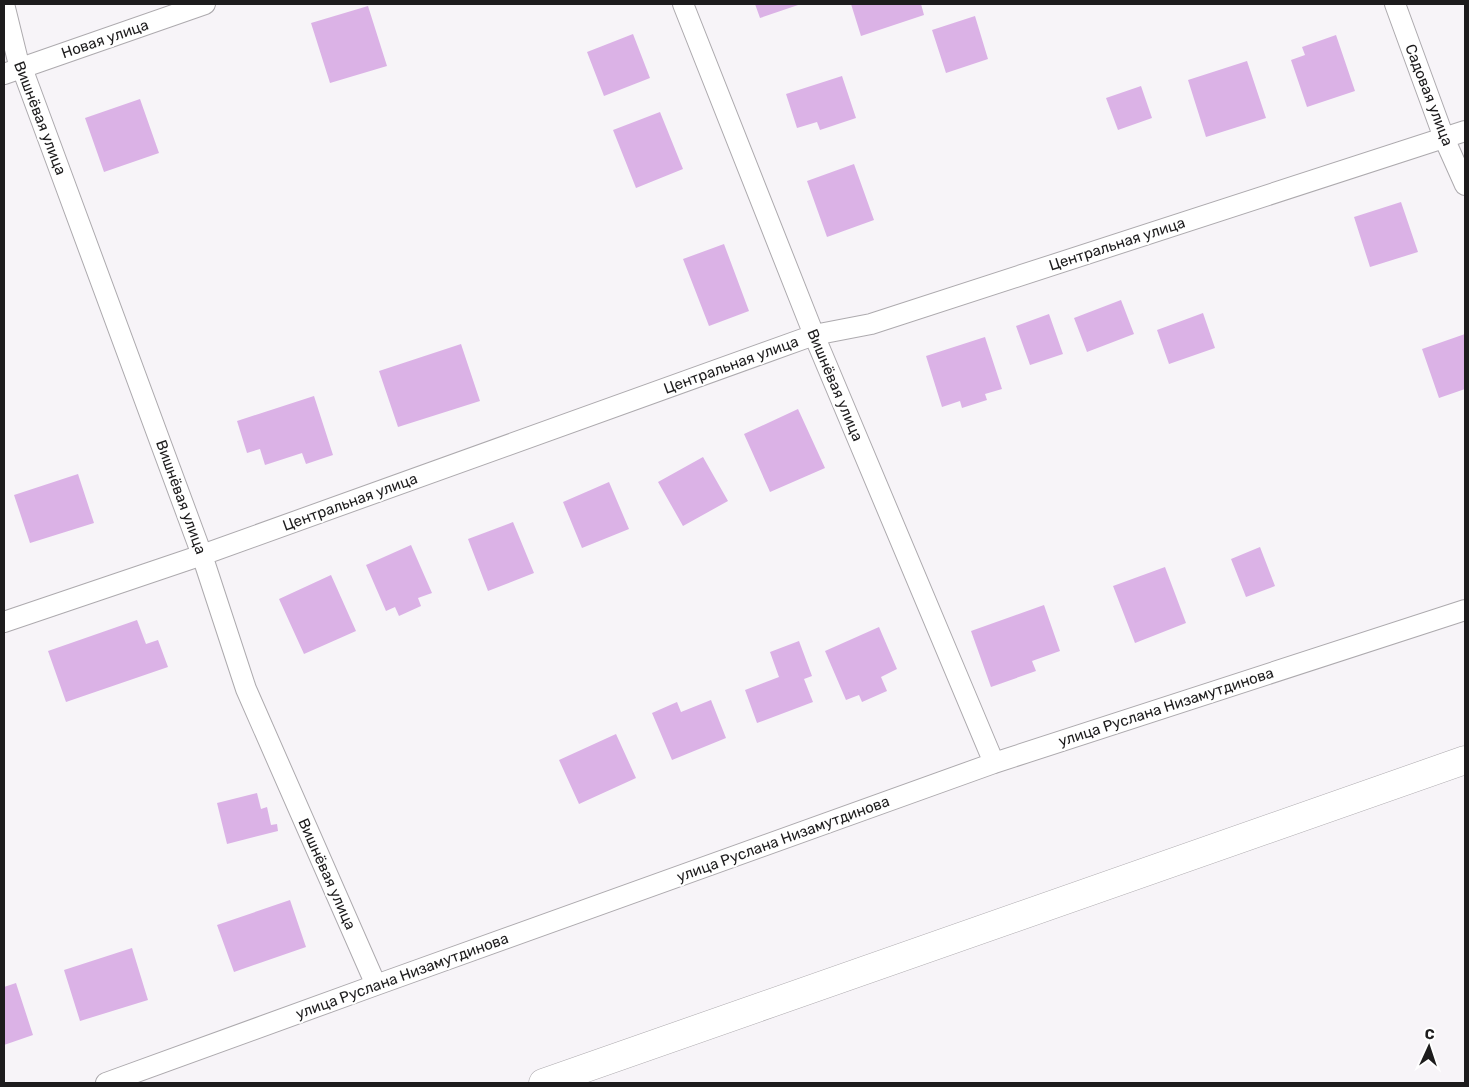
<svg xmlns="http://www.w3.org/2000/svg" width="1469" height="1087" font-family="Rubik,sans-serif">
	<style>
		.building { fill: #dbb2e6 }
		.lines { fill: none; stroke-linecap: round; stroke-linejoin: round }
		.street-casing { stroke: #adaaae; stroke-width: 22 }
		.secondary-casing { stroke: #adaaae; stroke-width: 29 }
		.street { stroke: #fff; stroke-width: 20 }
		.secondary { stroke: #fff; stroke-width: 28 }
		.labels { text-anchor: middle; dominant-baseline: central; stroke-width: 4.5; stroke-linejoin: round; paint-order: stroke }
		.street-label { font-size: 15px; fill: #1d1c1d; stroke: #fff }
	</style>
	<rect width="100%" height="100%" fill="#f7f4f8"/>
	<path class="building" d="M755,4H801L760,18Z
		M851,4H921L924,15L861,36Z
		M368,6L387,66L330,83L311,23Z
		M975,16L988,59L946,73L932,30Z
		M633,34L650,78L604,96L587,52Z
		M1336,35L1355,91L1307,107L1291,60L1305,55L1302,47Z
		M1247,61L1266,118L1206,137L1188,80Z
		M842,76L856,118L820,130L817,122L797,128L786,94Z
		M1141,86L1152,118L1118,130L1106,98Z
		M140,99L159,153L104,172L85,118Z
		M660,112L683,169L636,188L613,130Z
		M854,164L874,220L827,237L807,181Z
		M1401,202L1418,252L1370,267L1354,217Z
		M724,244L749,311L709,326L683,259Z
		M1121,300L1134,334L1087,352L1074,318Z
		M1203,313L1215,348L1169,364L1157,330Z
		M1049,314L1063,354L1030,365L1016,326Z
		M1465,334V389L1439,398L1422,349Z
		M985,337L1002,389L985,394L987,400L962,408L960,401L942,407L926,356Z
		M461,344L480,401L398,427L379,371Z
		M314,396L333,455L306,464L302,453L265,465L260,449L247,453L237,421Z
		M798,409L825,468L770,492L744,434Z
		M703,457L728,501L683,526L658,482Z
		M78,474L94,523L30,543L14,495Z
		M609,482L629,529L582,548L563,502Z
		M513,522L534,573L488,591L468,539Z
		M411,545L432,593L418,598L421,606L399,616L395,607L386,611L366,565Z
		M1260,547L1275,586L1246,597L1231,559Z
		M1165,567L1186,623L1135,643L1113,586Z
		M331,575L356,631L304,654L279,599Z
		M1044,605L1060,651L1032,661L1036,671L991,687L971,631Z
		M137,620L146,644L158,640L168,667L66,702L48,651Z
		M879,627L897,669L881,677L887,691L862,702L859,695L846,700L825,651Z
		M799,641L812,676L804,679L813,702L757,723L745,690L779,677L770,652Z
		M711,700L726,738L672,760L652,713L677,702L681,712Z
		M616,734L636,778L579,804L559,760Z
		M257,793L261,809L267,807L271,825L277,824L278,831L227,844L217,803Z
		M290,900L306,947L234,972L217,925Z
		M132,948L148,1000L80,1021L64,970Z
		M16,983L33,1035L4,1045V987Z"/>
	<g class="lines">
		<defs>
			<path id="street" d="M4,4L19,65L22,68L202,555L246,689L376,985
				M683,4L814,335L994,763
				M1395,4L1444,138L1465,185
				M4,74L205,4
				M4,622L202,555L814,335L871,324L1465,131
				M106,1083L376,985L994,763L1465,610"/>
			<path id="secondary" d="M543,1083L1465,760"/>
		</defs>
		<use href="#street" class="street-casing"/>
		<use href="#secondary" class="secondary-casing"/>
		<use href="#street" class="street"/>
		<use href="#secondary" class="secondary"/>
	</g>
	<g class="labels">
		<g class="street-label">
			<text transform="translate(105 39) rotate(-19)">Новая улица</text>
			<text transform="translate(1429 95) rotate(69)">Садовая улица</text>
			<text transform="translate(40 118) rotate(69)">Вишнёвая улица</text>
			<text transform="translate(1117 244) rotate(-18)">Центральная улица</text>
			<text transform="translate(731 365) rotate(-20)">Центральная улица</text>
			<text transform="translate(835 385) rotate(67)">Вишнёвая улица</text>
			<text transform="translate(181 497) rotate(70)">Вишнёвая улица</text>
			<text transform="translate(350 502) rotate(-20)">Центральная улица</text>
			<text transform="translate(1166 707) rotate(-18)">улица Руслана Низамутдинова</text>
			<text transform="translate(783 839) rotate(-20)">улица Руслана Низамутдинова</text>
			<text transform="translate(327 874) rotate(66)">Вишнёвая улица</text>
			<text transform="translate(402 976) rotate(-20)">улица Руслана Низамутдинова</text>
		</g>
	</g>
	<rect width="1469" height="1087" fill="none" stroke="#1d1c1d" stroke-width="10"/>
	<g transform="translate(1429 1047) rotate(3)" stroke="#ffffff" stroke-width="4" paint-order="stroke">
	<path d="M0-4L9 19L0 12L-9 19Z" fill="#1d1c1d"/>
	<text y="-8" font-size="14" font-weight="bold" text-anchor="middle" fill="#1d1c1d">С</text>
	</g>
</svg>
